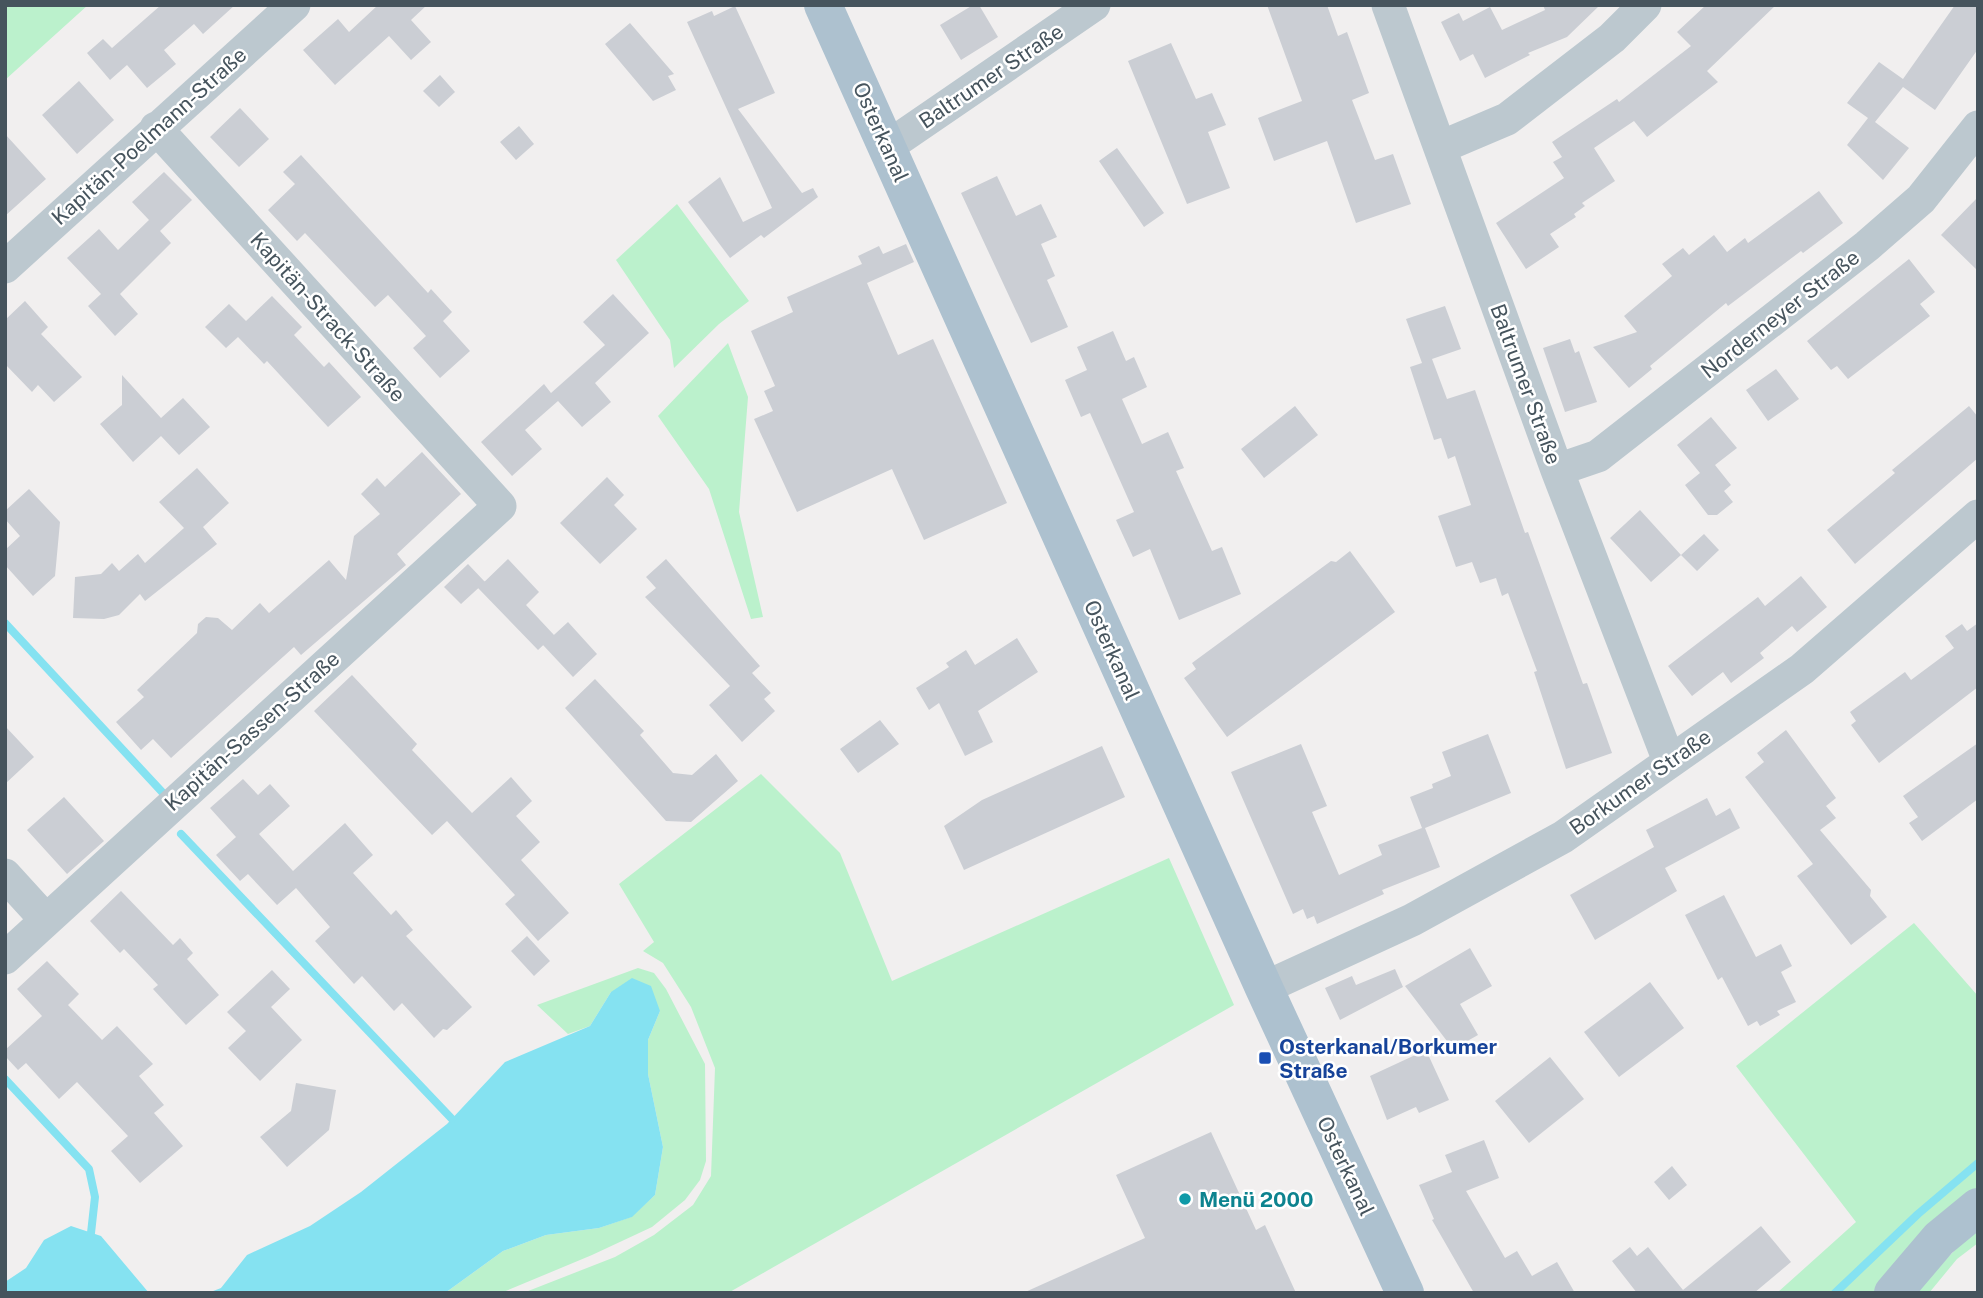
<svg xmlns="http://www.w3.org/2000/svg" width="1983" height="1298" font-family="'Public Sans',sans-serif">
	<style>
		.green { fill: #bbf1cc }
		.water { fill: #85e2f1 }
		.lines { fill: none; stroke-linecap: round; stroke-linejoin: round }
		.stream { stroke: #85e2f1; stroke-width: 8 }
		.building { fill: #cbced4 }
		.minor { stroke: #bcc8cf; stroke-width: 33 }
		.major { stroke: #adc1cf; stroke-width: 38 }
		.transit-dot { fill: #1a4fb4; stroke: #fff; stroke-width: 2.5 }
		.culture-dot { fill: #0f9aa8; stroke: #fff; stroke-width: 2.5 }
		.labels { text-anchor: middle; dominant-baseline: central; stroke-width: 5; stroke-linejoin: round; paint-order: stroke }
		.street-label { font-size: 21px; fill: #46545d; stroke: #fff }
		.transit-label { font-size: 21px; font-weight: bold; fill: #164399; stroke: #fff; text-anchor: start }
		.culture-label { font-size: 21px; font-weight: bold; fill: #0d838f; stroke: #fff; text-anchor: start }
	</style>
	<rect width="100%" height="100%" fill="#f1efef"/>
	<path class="green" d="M5,5H88L5,80Z
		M677,204L749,301L719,324L674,368L670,340L616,260Z
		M728,343L748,397L739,512L763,617L751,619L709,489L658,416Z
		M761,774L840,853L892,981L1169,858L1234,1005L728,1293H523L615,1257L654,1235L693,1205L711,1176L715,1068L691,1007L663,963L643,951L654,942L619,884Z
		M1914,923L1978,996V1193L1878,1293H1777L1856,1222L1736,1066Z
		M638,968L654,973L666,989L705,1064L706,1161L700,1180L685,1200L652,1227L592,1255L501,1293H445L503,1251L546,1235L599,1228L631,1217L655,1195L663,1147L648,1074V1040L660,1011L611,992L590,1026L568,1034L537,1005Z
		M1978,1226V1243L1957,1259L1929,1293H1914Z"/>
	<path class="water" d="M632,978L651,986L660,1011L648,1040V1074L663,1147L655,1195L632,1217L599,1228L546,1235L503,1251L445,1293H208L221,1288L247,1255L310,1226L361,1192L447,1124L505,1062L590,1026L611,992Z
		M71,1226L101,1236L149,1293H5V1282L26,1268L44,1240Z"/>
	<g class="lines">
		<path class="stream" d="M5,623L163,793
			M181,834L452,1119
			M5,1079L89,1169L95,1197L91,1233
			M1835,1293L1918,1214L1978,1163"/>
	</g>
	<path class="building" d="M161,5H235L203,34L194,24L164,50L176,64L147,88L127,65L110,80L87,53L103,39L112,48Z
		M378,5H427L411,20L431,42L411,60L389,36L335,85L303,50L338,19L349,32Z
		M973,5H979L998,37L961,60L940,25Z
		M1267,5H1327L1338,36L1347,32L1369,93L1352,100L1375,160L1393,154L1411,204L1356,223L1327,141L1274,161L1258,118L1302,101Z
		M1543,5H1600L1567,37L1528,53L1530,55L1485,78L1473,54L1460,61L1441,22L1459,13L1463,21L1490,7L1502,30L1545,10Z
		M1706,5H1776L1707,71L1718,82L1647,137L1634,121L1594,148L1615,181L1582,203L1585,206L1574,214L1576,217L1550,234L1559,247L1526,269L1496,223L1564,178L1553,162L1562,157L1552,142L1617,99L1619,102L1691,46L1677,32Z
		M1955,5H1978V49L1935,110L1903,87L1875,122L1909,148L1883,180L1847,145L1868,118L1847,103L1879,62L1903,79Z
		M735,6L775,93L738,109L802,193L813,188L818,197L764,238L761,235L730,258L688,202L720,177L743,222L772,208L687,22L712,11L714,16Z
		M630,23L674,74L668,76L676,90L653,101L605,44Z
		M1171,43L1196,99L1212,93L1226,125L1208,132L1230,188L1187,204L1128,61Z
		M440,75L455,92L439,107L423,91Z
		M79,81L114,120L77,154L42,115Z
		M240,108L269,139L239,167L210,137Z
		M519,126L534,144L516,160L500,142Z
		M5,134L46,179L5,216Z
		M1117,148L1164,213L1144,227L1099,161Z
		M301,155L428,293L431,289L452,312L443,321L470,351L440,378L413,348L426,336L388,295L375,307L305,233L297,241L268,210L295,184L283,172Z
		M164,172L192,200L160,231L171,243L120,294L138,314L115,336L88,306L101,294L67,258L99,229L118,250L149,220L132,202Z
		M997,176L1016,216L1041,204L1057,237L1041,244L1055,276L1047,280L1068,327L1031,343L961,193Z
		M1819,191L1843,223L1803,253L1801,251L1728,306L1726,303L1650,366L1652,369L1629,388L1593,347L1637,332L1624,316L1672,276L1662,264L1683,248L1689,255L1714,235L1727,252L1745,238L1748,243Z
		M1978,197V271L1941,235Z
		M906,244L914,262L867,283L898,355L933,339L1007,503L924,540L892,469L797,512L754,419L773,411L764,391L775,386L751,331L793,312L787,297L862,264L858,256L879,246L883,254Z
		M1909,259L1935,292L1920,304L1930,316L1848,379L1837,366L1831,370L1807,341Z
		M613,294L649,333L595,383L611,402L582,427L558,401L525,430L542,449L512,476L481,442L544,384L551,393L605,345L583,322Z
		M272,296L302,327L294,335L324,367L329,362L361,397L328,427L267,361L264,364L238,337L226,348L205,327L229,304L246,321Z
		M25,301L48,327L41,334L82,377L54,402L38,385L32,392L5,364V320Z
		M1445,306L1461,349L1432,359L1447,399L1475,390L1525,533L1528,532L1583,684L1587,683L1612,753L1566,769L1534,672L1537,671L1508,593L1502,596L1496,578L1480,583L1472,562L1456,567L1438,516L1471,505L1455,456L1448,459L1441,438L1434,440L1410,367L1422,363L1406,319Z
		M1113,331L1126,361L1134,357L1147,387L1122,399L1142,444L1168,432L1184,468L1176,471L1212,551L1222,547L1241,594L1179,620L1150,549L1133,557L1116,520L1134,512L1090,413L1081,417L1065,380L1087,370L1077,347Z
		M1570,339L1575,353L1579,351L1597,402L1565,412L1543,348Z
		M1776,369L1799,399L1768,421L1746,390Z
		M122,375L161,418L183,398L210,427L179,455L161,436L133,462L100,424L122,405Z
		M1295,406L1318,435L1264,478L1241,449Z
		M1969,406L1978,417V458L1855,564L1827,530L1895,473L1892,470Z
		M1711,417L1737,448L1715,465L1731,485L1724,491L1733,502L1717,515H1708L1685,485L1700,473L1677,445Z
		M422,452L461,494L397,554L406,565L301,655L294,647L171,758L153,739L141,750L116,722L144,697L137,690L197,633L198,624L206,617L218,618L232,630L260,603L269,613L329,560L346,580L354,536L380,514L361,494L377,478L385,487Z
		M197,468L229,503L203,527L217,544L145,601L140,594L119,615L104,619L73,618L75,577L101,574L112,563L119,571L138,554L145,563L184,528L159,502Z
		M607,477L624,495L614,505L637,529L600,564L560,523Z
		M29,489L60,522L55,576L33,596L5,565V550L20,536L5,519V511Z
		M1640,510L1681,555L1651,582L1610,538Z
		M1704,534L1719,550L1697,571L1681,555Z
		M1350,551L1395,612L1227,737L1184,678L1196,669L1192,663L1331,561L1336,562Z
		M508,559L539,592L526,605L554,635L538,650L478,588Z
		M666,559L760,666L752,673L771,693L764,699L775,711L742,742L709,705L730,686L645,597L656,588L646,577Z
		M468,564L485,582L461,604L444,587Z
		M1801,576L1827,607L1797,632L1792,626L1760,653L1764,658L1731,683L1723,672L1692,696L1668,666L1758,597L1765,606Z
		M568,622L597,654L573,677L543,645Z
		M1978,623V687L1879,763L1851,725L1856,721L1850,712L1905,672L1911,680L1954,648L1945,636L1962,624L1967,631Z
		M1017,638L1038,672L978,711L993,742L965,756L939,703L929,710L916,688L949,667L946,663L966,650L975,665Z
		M352,675L417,744L412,750L472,813L511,777L532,801L516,816L540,842L521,860L569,913L538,941L505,904L515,895L447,821L432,835L314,711Z
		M595,679L644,731L640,735L673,773L692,775L716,754L738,781L691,822L666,821L565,708Z
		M880,720L899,744L858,773L840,749Z
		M5,726L34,757L5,784Z
		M1786,730L1836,798L1826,806L1836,818L1820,830L1871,890L1870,896L1887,917L1851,945L1797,876L1813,864L1745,777L1764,762L1757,753Z
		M1488,734L1511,793L1425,828L1440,867L1382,890L1384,894L1317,924L1314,916L1307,919L1303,909L1293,914L1231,772L1301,744L1327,806L1312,812L1339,875L1382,855L1378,845L1422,828L1410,797L1433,788L1432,784L1451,776L1442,752Z
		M1978,743V799L1922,841L1909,823L1918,817L1903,796Z
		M1102,746L1125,797L964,870L944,826L982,800Z
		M243,779L258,795L270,784L290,806L259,834L293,871L345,823L373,855L353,873L391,915L396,910L413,930L406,936L472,1007L447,1030L443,1029L434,1038L402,1003L394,1011L362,976L354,984L315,941L330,927L296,888L277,905L248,874L240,881L216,855L236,837L210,808Z
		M64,797L104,841L67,874L27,830Z
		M1707,798L1716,816L1730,808L1740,828L1665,868L1677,891L1595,940L1570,895L1654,847L1646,830Z
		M121,891L173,945L180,938L193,953L187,959L219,995L186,1025L153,989L158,985L124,949L120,953L90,921Z
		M1724,895L1756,957L1781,944L1792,966L1781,972L1796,1002L1777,1011L1780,1015L1760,1026L1757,1021L1748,1026L1722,977L1718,980L1685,915Z
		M527,936L550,961L534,976L511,951Z
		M1470,948L1492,986L1460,1004L1478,1035L1453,1049L1405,986Z
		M47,961L79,994L68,1005L102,1040L117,1026L153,1064L139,1076L164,1105L154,1113L183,1146L140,1183L111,1151L128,1136L77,1082L59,1099L26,1063L18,1070L5,1056V1050L42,1016L17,989Z
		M1395,969L1403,987L1340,1020L1325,988L1352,976L1356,985Z
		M272,970L290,989L271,1007L302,1040L260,1081L228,1048L246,1031L227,1012Z
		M1650,982L1684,1028L1619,1077L1584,1032Z
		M1426,1050L1449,1100L1419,1113L1416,1107L1387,1120L1370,1076Z
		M1550,1057L1584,1099L1529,1143L1495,1101Z
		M296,1083L336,1090L329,1130L287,1167L260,1137L291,1111Z
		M1211,1132L1256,1230L1265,1225L1296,1293H1023L1145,1238L1116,1175Z
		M1484,1140L1499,1178L1466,1191L1505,1258L1517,1251L1532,1276L1557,1262L1575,1293H1474L1432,1220L1434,1219L1419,1185L1452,1172L1445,1155Z
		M1672,1166L1687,1185L1669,1200L1654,1182Z
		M1761,1226L1791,1262L1754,1293H1637L1612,1261L1630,1247L1637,1256L1648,1247L1683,1290Z"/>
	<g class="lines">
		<path class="minor" d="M1388,5L1557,470L1669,761
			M887,147L1094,5
			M1441,147L1507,119L1612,38L1645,5
			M5,267L294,5
			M1557,470L1598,456L1867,246L1921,199L1978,127
			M5,875L46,920
			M5,958L500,506L156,128
			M1264,988L1412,920L1563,837L1802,669L1978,516"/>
		<path class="major" d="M823,5L1264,988L1405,1293
			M1893,1293L1939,1239L1978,1207"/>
	</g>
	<rect class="transit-dot" x="1258" y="1051" width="14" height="14" rx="3.5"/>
	<circle class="culture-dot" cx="1185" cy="1199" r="7"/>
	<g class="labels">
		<g class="street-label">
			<text transform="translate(991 76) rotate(-34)">Baltrumer Straße</text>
			<text transform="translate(881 132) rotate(66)">Osterkanal</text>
			<text transform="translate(149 136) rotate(-42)">Kapitän-Poelmann-Straße</text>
			<text transform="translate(1780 314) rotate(-38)">Norderneyer Straße</text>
			<text transform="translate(328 317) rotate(48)">Kapitän-Strack-Straße</text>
			<text transform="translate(1526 384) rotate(70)">Baltrumer Straße</text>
			<text transform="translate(1112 650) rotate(66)">Osterkanal</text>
			<text transform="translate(252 731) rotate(-42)">Kapitän-Sassen-Straße</text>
			<text transform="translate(1640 782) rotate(-35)">Borkumer Straße</text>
			<text transform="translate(1346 1166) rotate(65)">Osterkanal</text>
		</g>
		<g class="transit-label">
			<text x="1279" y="1046">Osterkanal/Borkumer<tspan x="1279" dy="24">Straße</tspan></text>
		</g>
		<g class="culture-label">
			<text x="1199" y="1199">Menü 2000</text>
		</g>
	</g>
	<rect width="1983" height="1298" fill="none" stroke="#46545d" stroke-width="14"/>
</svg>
